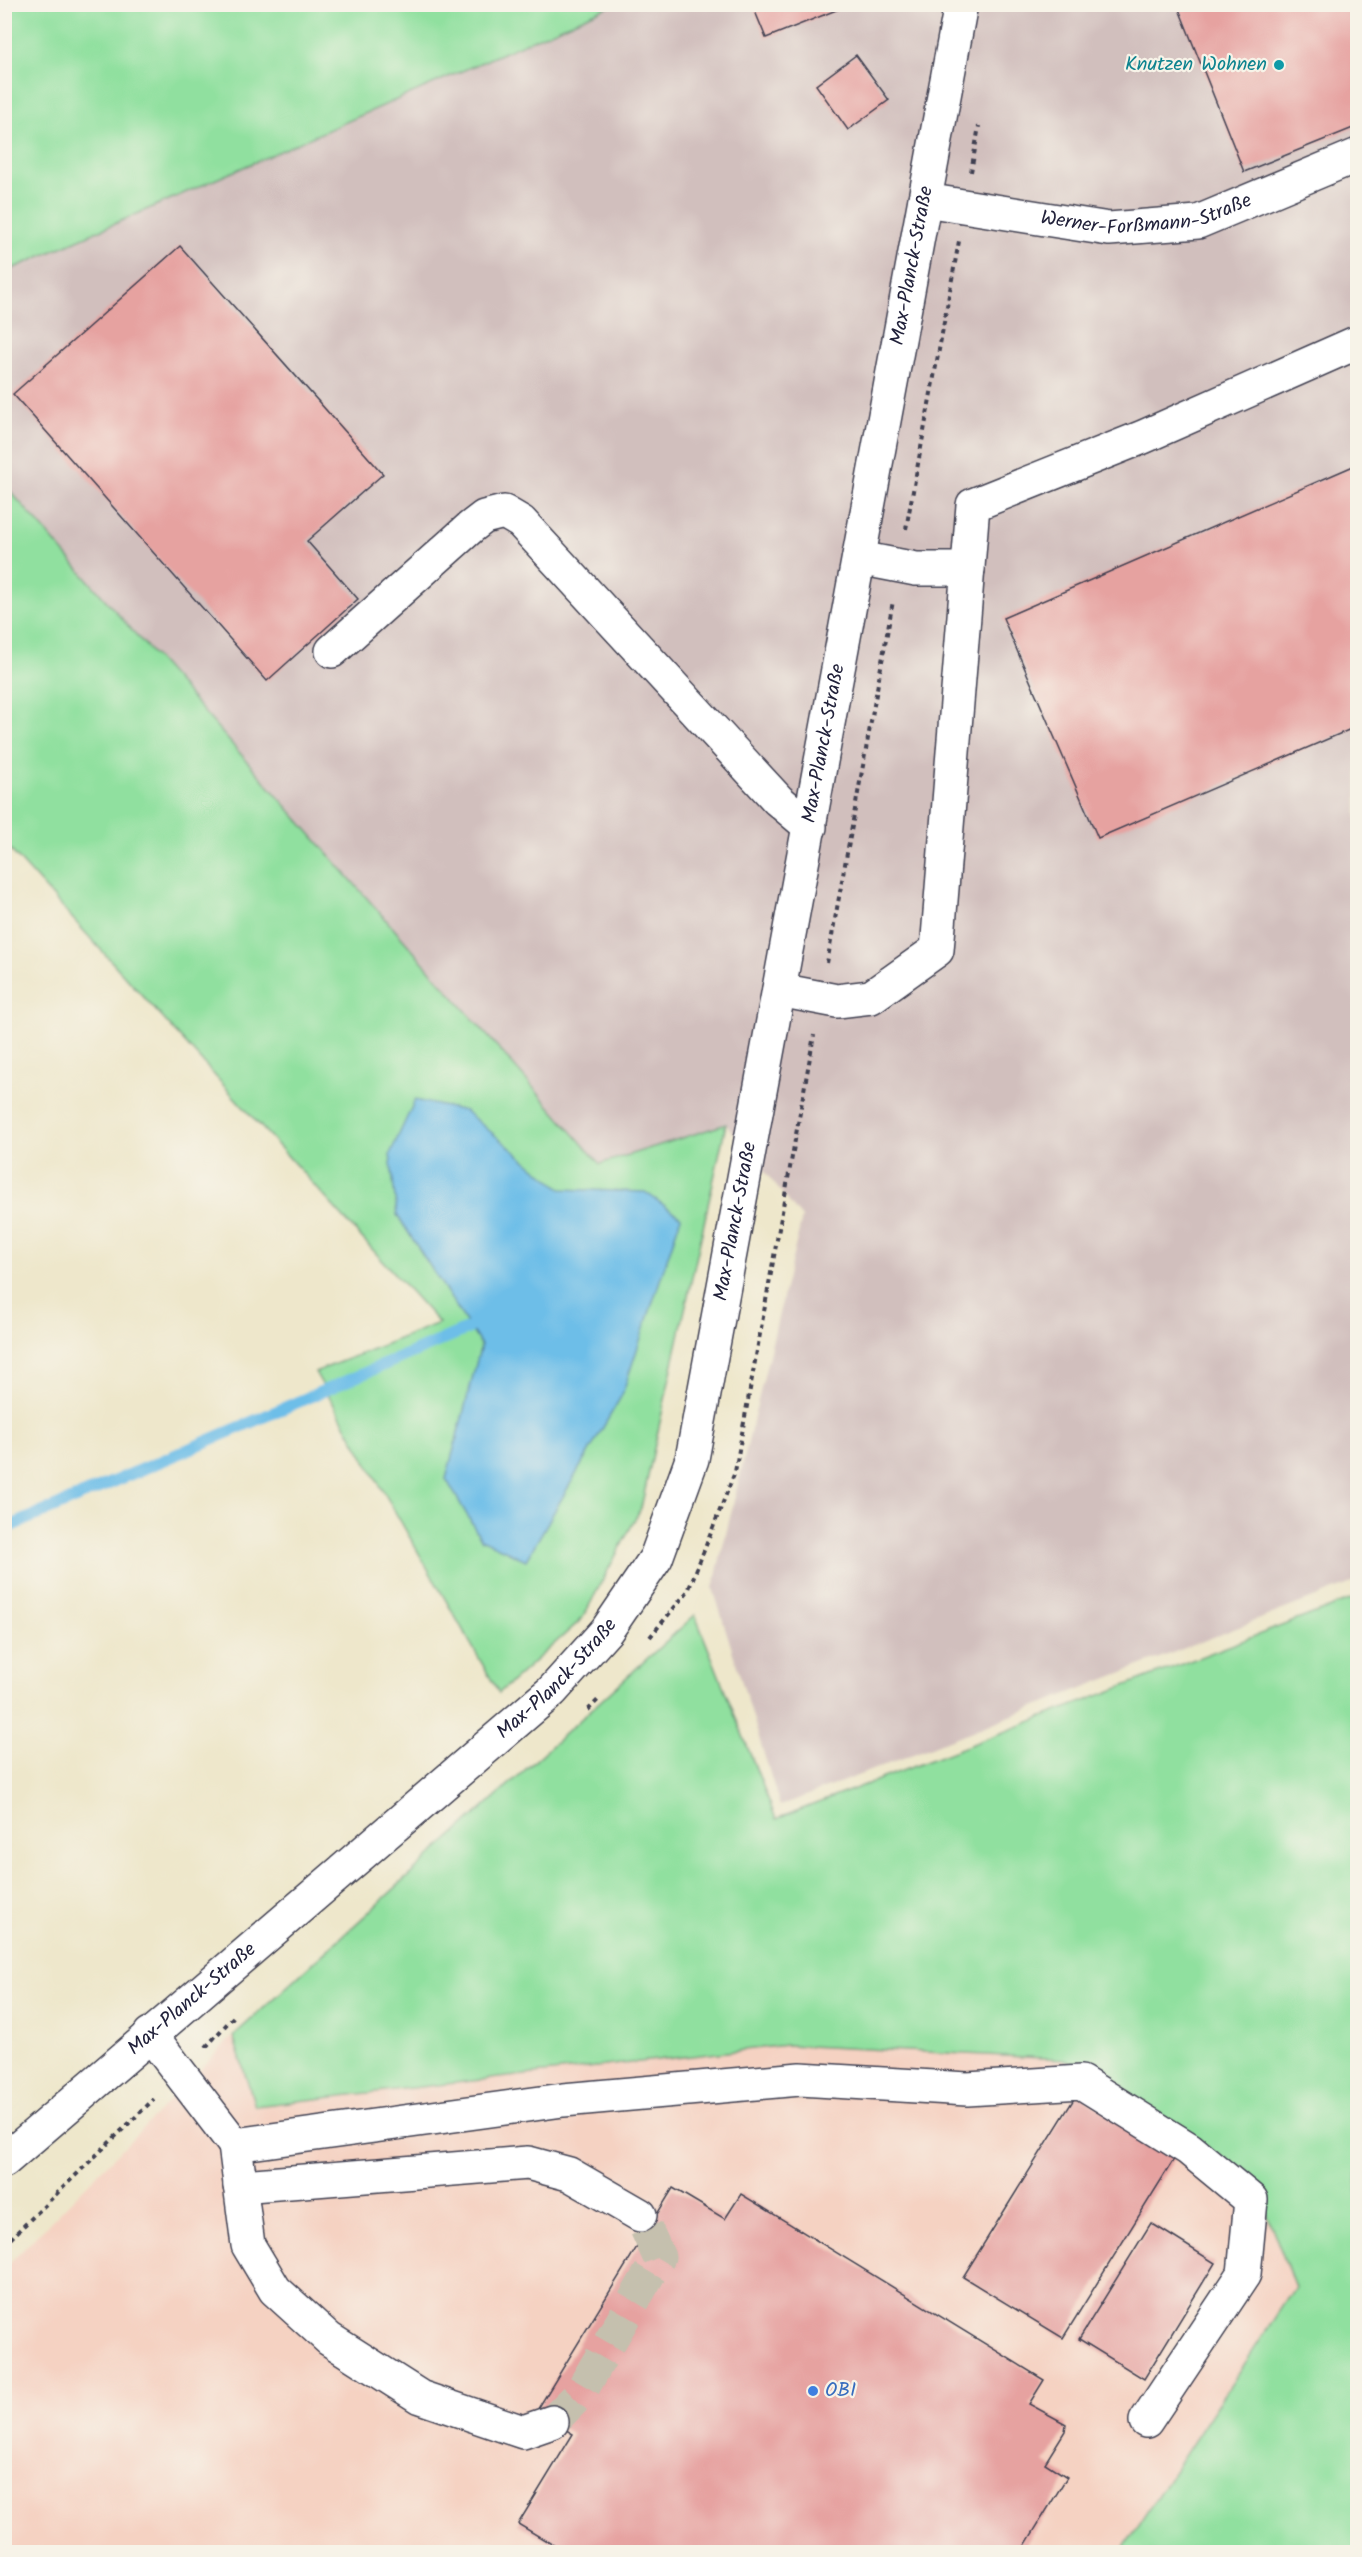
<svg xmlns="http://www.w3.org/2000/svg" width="1362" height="2557" font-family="Kalam,sans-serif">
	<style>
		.built { fill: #f5d2c2 }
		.industrial { fill: #d1bfbd }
		.green { fill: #90e09f; stroke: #59816d; stroke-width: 1.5 }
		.water { fill: #6dbee8; stroke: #487092; stroke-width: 1.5 }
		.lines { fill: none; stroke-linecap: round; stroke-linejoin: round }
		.stream { stroke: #6dbee8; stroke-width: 12 }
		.building { fill: #e6a2a0 }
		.minor-tunnel { stroke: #c5c0ae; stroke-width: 33; stroke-dasharray: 33 16; stroke-linecap: butt }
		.minor-casing { stroke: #414051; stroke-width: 36 }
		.path { stroke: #414051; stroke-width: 4; stroke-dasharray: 4.5 4.5; stroke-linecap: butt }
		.minor { stroke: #fff; stroke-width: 33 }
		.culture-dot { fill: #0f9aa8; stroke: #f7f3e8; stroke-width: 2 }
		.shop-dot { fill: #3f7fe0; stroke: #f7f3e8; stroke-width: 2 }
		.labels { text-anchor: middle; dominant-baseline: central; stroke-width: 4.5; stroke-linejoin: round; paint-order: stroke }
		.culture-label { font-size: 20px; fill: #0d838f; stroke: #f7f3e8; text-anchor: end }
		.street-label { font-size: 20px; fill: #22223b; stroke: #f7f3e8 }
		.shop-label { font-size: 20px; fill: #366cbe; stroke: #f7f3e8; text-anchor: start }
	</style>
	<rect width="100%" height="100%" fill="#f7f3e8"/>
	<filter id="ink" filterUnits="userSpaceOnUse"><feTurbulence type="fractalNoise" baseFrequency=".0167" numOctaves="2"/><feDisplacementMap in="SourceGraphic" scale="12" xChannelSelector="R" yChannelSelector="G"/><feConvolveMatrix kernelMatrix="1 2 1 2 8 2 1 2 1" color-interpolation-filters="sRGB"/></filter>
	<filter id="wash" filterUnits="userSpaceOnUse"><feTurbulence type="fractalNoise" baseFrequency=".008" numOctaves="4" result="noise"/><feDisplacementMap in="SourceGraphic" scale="24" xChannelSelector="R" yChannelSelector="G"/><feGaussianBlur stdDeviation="1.35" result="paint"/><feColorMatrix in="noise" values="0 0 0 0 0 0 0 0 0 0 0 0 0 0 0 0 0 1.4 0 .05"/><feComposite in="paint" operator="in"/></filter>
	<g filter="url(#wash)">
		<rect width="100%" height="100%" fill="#eee7cb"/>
		<path class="built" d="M233,2036L255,2106L787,2045L1064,2059L1255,2183L1295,2287L1121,2552H5V2268Z"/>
		<path class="industrial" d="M612,5H1357V1581L780,1806L713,1588L802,1218L726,1124L600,1164L5,484L4,272Z"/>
		<path class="green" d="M5,4H612V5L5,272Z
			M4,484L600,1164L726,1124L641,1508L582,1619L499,1693L315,1372L439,1323L5,844Z
			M1357,1597V2552H1121L1295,2287L1255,2183L1064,2059L787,2045L255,2106L233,2036L695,1615L776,1819Z"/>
		<path class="water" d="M415,1100L465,1111L561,1189L645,1192L681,1217L622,1395L526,1560L481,1539L446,1479L481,1345L397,1215L390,1154Z"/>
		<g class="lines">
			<path class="stream" d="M4,1529L469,1328"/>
		</g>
		<g id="blocks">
			<path class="building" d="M752,4H849V5L766,38Z
				M1177,4H1358V126L1244,172Z
				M856,55L889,100L848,130L816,85Z
				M180,246L383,474L307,541L358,599L267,681L13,394Z
				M1358,464V726L1098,838L1003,618Z
				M1077,2094L1176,2156L1063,2338L963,2277Z
				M673,2188L725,2219L741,2194L1044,2380L1029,2404L1066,2424L1065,2431L1045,2463L1067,2477L1021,2552H565L518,2524L573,2434L536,2412Z
				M1151,2223L1215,2263L1144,2379L1079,2339Z"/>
		</g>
	</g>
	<g filter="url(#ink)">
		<use href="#blocks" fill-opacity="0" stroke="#414051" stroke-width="1.5"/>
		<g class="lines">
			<path class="minor-tunnel" d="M552,2422L579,2395L659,2257L640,2215"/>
			<defs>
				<g id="minor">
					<path id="s1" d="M925,200L1109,229L1198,222L1358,155"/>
					<path d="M859,558L916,569H968"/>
					<path d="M332,651L471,527L484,517L504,512L521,522L778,800L810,827"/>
					<path d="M779,990L837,1001L871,997L937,950L973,505L1143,437L1358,342"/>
					<path d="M150,2034L235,2145L563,2100L800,2079L967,2089L1081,2082L1189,2149L1251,2200L1244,2274L1146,2421"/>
					<path d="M235,2145L248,2245L275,2290L329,2339L420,2397L523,2432L552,2422"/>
					<path id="s2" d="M4,2161L552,1691L607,1630L656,1558L692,1459L961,4"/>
					<path d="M240,2186L528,2163L569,2174L640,2215"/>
				</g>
			</defs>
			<use href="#minor" class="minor-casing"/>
			<path class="path" d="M971,172L979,126
				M906,529L959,241
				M827,963L893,601
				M650,1637L688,1591L735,1472L814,1035
				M588,1710L600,1698
				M206,2047L235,2015
				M4,2245L154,2099"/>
			<use href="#minor" class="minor"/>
		</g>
	</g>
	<circle class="culture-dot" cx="1279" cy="65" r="6"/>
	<circle class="shop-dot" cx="813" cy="2391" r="6"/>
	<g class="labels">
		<g class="culture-label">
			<text x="1267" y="65">Knutzen Wohnen</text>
		</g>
		<g class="street-label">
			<text stroke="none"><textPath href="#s1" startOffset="225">Werner-Forßmann-Straße</textPath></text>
			<text stroke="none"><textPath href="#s2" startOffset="2210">Max-Planck-Straße</textPath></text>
			<text stroke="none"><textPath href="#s2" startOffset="1724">Max-Planck-Straße</textPath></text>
			<text stroke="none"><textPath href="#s2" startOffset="1238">Max-Planck-Straße</textPath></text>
			<text stroke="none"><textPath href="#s2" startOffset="734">Max-Planck-Straße</textPath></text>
			<text stroke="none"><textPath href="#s2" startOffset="248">Max-Planck-Straße</textPath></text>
		</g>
		<g class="shop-label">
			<text x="825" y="2391">OBI</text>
		</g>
	</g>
	<rect width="1362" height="2557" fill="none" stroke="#f7f3e8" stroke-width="24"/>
</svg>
